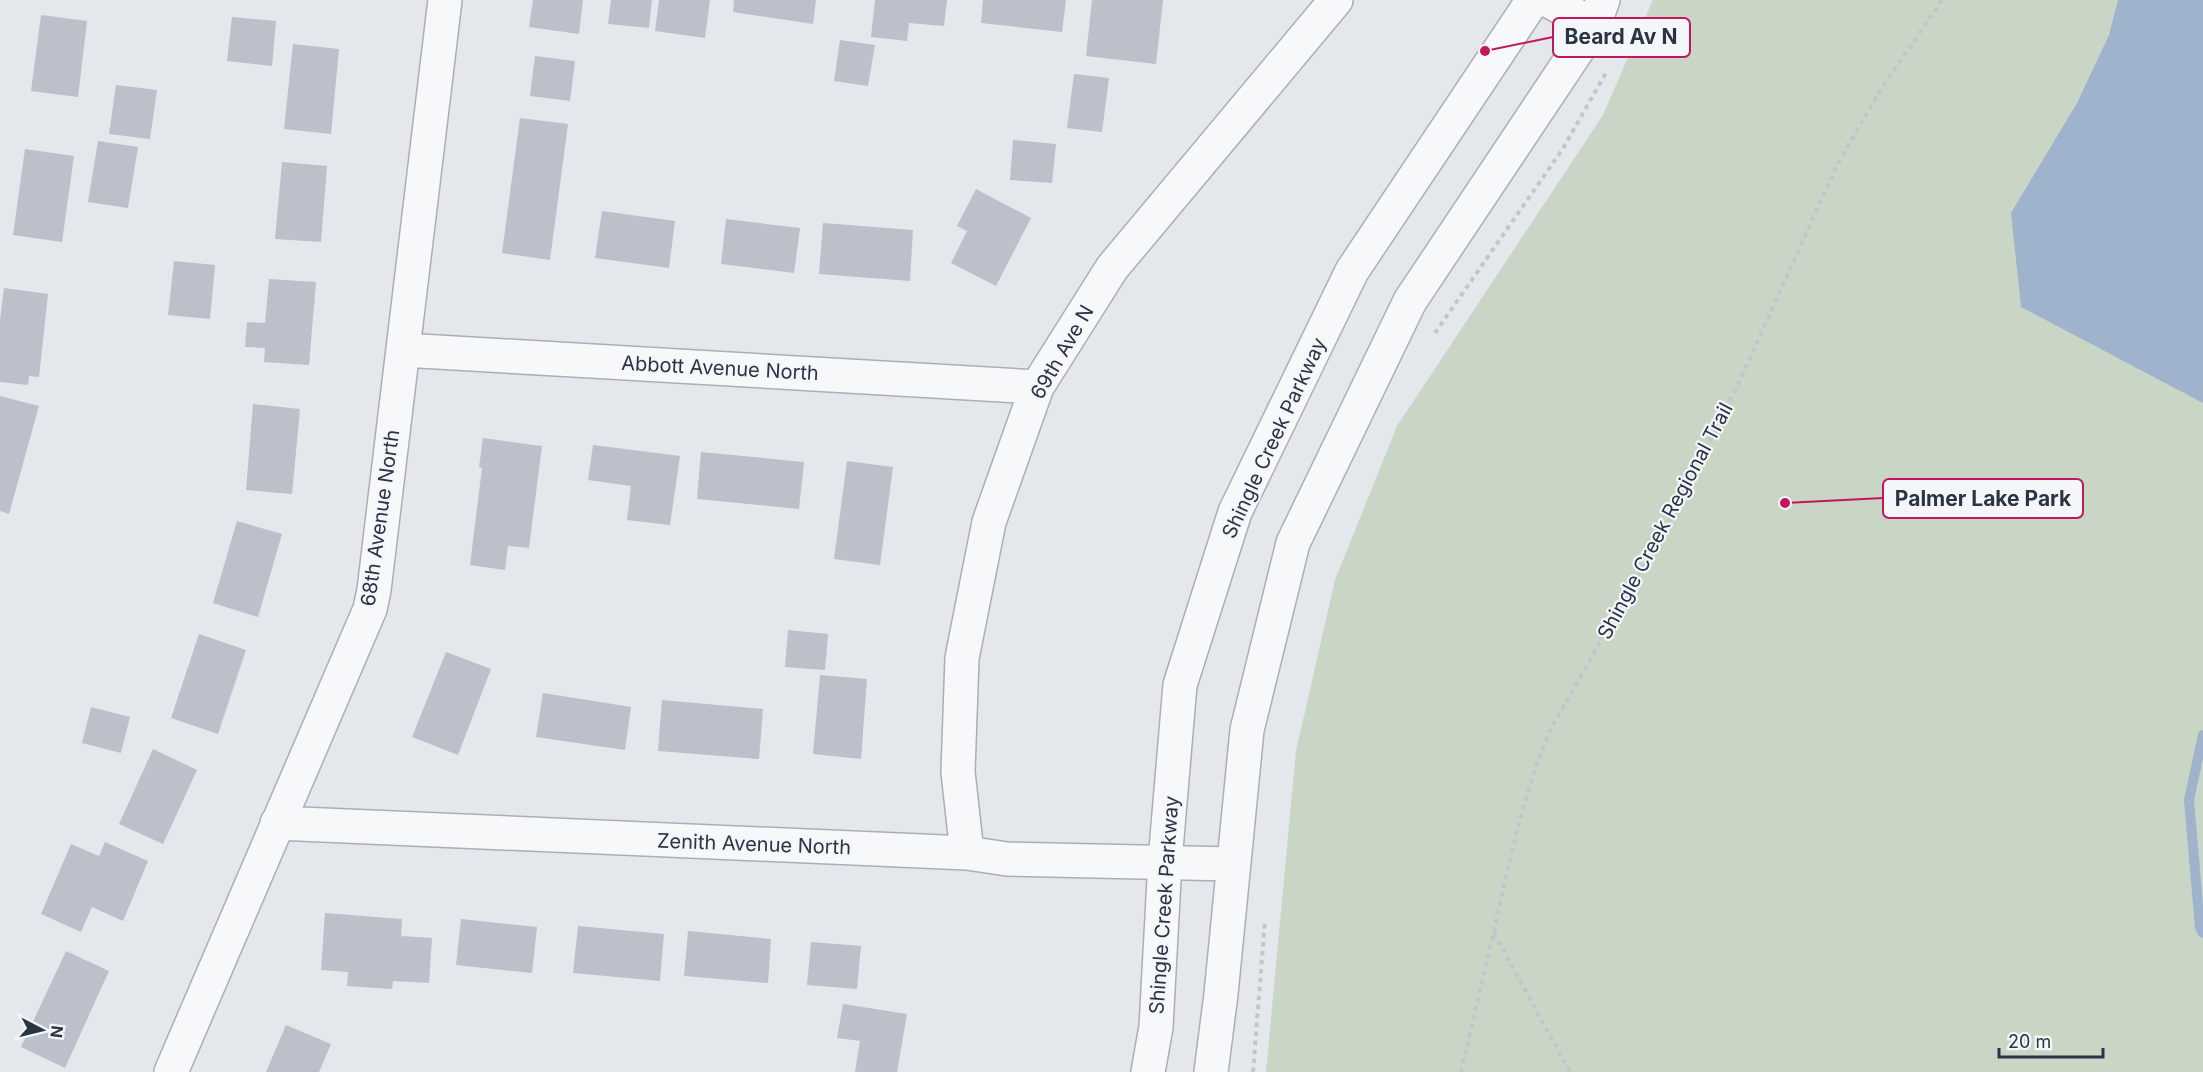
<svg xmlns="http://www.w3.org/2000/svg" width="2203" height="1072" font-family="Inter,sans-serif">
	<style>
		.green { fill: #c9d6c5 }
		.water { fill: #9fb4cc }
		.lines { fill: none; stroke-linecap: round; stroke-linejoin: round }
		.stream { stroke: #9fb4cc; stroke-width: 10 }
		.building { fill: #bbc0ca }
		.minor-casing { stroke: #a9aeb7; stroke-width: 36 }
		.tertiary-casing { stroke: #a9aeb7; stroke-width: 36 }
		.path { stroke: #c2c5cb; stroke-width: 4; stroke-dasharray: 4.5 4.5; stroke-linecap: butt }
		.minor { stroke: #f7f8fa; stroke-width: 33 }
		.tertiary { stroke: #f7f8fa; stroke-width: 33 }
		.labels { text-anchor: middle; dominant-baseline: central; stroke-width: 4.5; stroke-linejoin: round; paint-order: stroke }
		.street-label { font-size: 20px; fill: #2b3445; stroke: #f4f6f9 }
		.leader { fill: none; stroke: #c2185b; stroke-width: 2 }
		.callout-dot { fill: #c2185b; stroke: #f4f6f9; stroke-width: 2 }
		.callout { fill: #f4f6f9; stroke: #c2185b; stroke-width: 2 }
		.callout-label { font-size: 21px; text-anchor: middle; font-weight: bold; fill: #2b3445 }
	</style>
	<rect width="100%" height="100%" fill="#e4e7ec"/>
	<path class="green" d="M1653,0H2203V1072H1266L1296,751L1335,580L1397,426L1603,115Z"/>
	<path class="water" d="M2118,0H2203V403L2021,307L2011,213L2077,103L2109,35Z"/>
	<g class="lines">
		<path class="stream" d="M2203,735L2189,800L2200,928L2203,933"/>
	</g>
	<path class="building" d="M533,0H583L579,34L529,27Z
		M611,0H652L649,28L608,24Z
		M659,0H710L705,38L655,31Z
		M734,0H816L813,24L733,12Z
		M875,0H947L944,26L909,23L907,41L871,37Z
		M983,0H1066L1062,32L981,23Z
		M1092,0H1163L1156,64L1086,56Z
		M41,15L87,21L78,97L31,91Z
		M232,17L276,21L272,66L227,61Z
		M840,40L875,45L868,86L834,81Z
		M293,44L339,49L331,134L284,129Z
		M535,56L575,61L570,101L530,96Z
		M1074,74L1109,78L1102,132L1067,128Z
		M116,85L157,90L150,139L109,134Z
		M520,118L568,124L550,260L502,253Z
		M1013,140L1056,144L1052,183L1010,180Z
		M98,141L138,147L128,208L88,202Z
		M25,149L74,156L62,242L13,235Z
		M282,162L327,166L321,242L275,239Z
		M976,189L1031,218L996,286L951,263L967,231L957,226Z
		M602,211L675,221L669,268L595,258Z
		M726,219L800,228L794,273L721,264Z
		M823,223L913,230L910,281L819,274Z
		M174,261L215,265L210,319L168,315Z
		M269,279L316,282L309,365L264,362L265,348L245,347L247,322L265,323Z
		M4,288L48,294L39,377L29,376L28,385L0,382V320Z
		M0,396L39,406L9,514L0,511Z
		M253,404L300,409L292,494L246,490Z
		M483,438L542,446L529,548L508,546L505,570L470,565L482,468L479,467Z
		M593,445L680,456L670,525L627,520L631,486L588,480Z
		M701,452L804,462L799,509L697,499Z
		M847,461L893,467L880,565L834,559Z
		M237,521L282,534L258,617L213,603Z
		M788,630L828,634L825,670L785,667Z
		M199,634L246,650L218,734L171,718Z
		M446,652L491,669L458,755L412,737Z
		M820,675L867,679L861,759L813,754Z
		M543,693L631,707L625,750L536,737Z
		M662,700L763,709L759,759L658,751Z
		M91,707L130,717L121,753L82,743Z
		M153,749L197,770L163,844L119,824Z
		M105,842L148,861L123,921L92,907L81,932L41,914L71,844L99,856Z
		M325,913L402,919L401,936L432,938L429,983L393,981L392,989L347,986L348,972L321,970Z
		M461,919L537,927L532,973L456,965Z
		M578,926L664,934L660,981L573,973Z
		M688,931L771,939L768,983L684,976Z
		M811,942L861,946L857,989L807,985Z
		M66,951L109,971L65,1068L21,1047Z
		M843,1004L907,1014L897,1072H855L860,1041L837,1038Z
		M286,1025L331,1044L319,1072H266Z"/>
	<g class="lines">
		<defs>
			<path id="minor" d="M1547,0L1594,25
				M403,350L1037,387
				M277,823L967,853L1007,859L1232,864
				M967,853L958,772L962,658L989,522L1037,387L1112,268L1336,0
				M171,1072L370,609L374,590L445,0"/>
			<path id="tertiary" d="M1148,1072L1156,1027L1165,861L1180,685L1235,512L1352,271L1533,0
				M1211,1072L1221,994L1247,730L1293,543L1410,301L1594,25L1603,0"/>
		</defs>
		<use href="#minor" class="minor-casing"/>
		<use href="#tertiary" class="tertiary-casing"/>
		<path class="path" d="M1435,333L1562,150L1607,71
			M1494,933L1570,1072
			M1253,1072L1265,920
			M1461,1072L1519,822L1537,763L1550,730L1671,518L1740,380L1837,165L1881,89L1942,0"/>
		<use href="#minor" class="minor"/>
		<use href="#tertiary" class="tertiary"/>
	</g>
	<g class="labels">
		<g class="street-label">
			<text transform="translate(1062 352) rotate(-60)">69th Ave N</text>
			<text transform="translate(720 368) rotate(3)">Abbott Avenue North</text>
			<text transform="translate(1274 438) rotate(-65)">Shingle Creek Parkway</text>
			<text transform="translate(380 518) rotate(-82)">68th Avenue North</text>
			<text transform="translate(1665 521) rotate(-62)">Shingle Creek Regional Trail</text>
			<text transform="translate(754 844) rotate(2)">Zenith Avenue North</text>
			<text transform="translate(1164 905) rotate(-86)">Shingle Creek Parkway</text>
		</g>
	</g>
	<path class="leader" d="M1485 51L1553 37M1785 503L1883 498"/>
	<g class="callout-dot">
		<circle cx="1485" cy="51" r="6"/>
		<circle cx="1785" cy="503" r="6"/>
	</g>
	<g class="callout">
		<rect x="1553" y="18" width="137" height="39" rx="6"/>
		<rect x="1883" y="479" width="200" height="39" rx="6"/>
	</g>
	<g class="callout-label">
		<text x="1621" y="44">Beard Av N</text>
		<text x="1983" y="506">Palmer Lake Park</text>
	</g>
	<g transform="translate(42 1030) rotate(97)" stroke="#f4f6f9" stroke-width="4.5" paint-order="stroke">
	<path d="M0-4.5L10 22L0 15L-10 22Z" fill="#2b3445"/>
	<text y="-9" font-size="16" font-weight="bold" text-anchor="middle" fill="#2b3445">N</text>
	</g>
	<path d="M1999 1048v9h104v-9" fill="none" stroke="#2b3445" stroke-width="3"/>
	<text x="2008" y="1048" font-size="18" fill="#2b3445" stroke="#f4f6f9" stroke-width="4.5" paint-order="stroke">20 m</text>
</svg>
